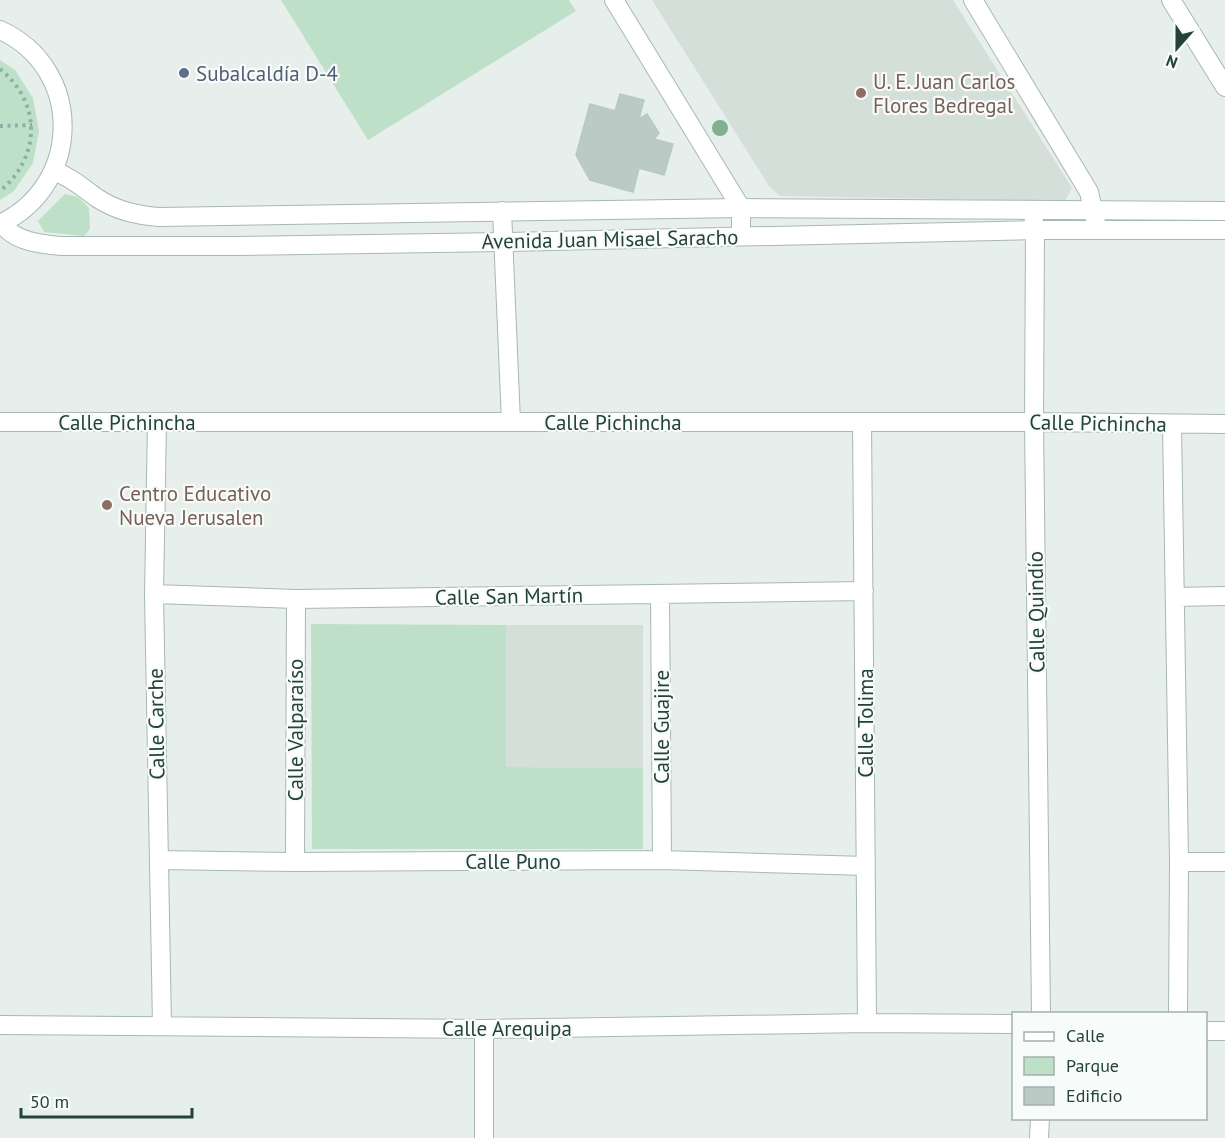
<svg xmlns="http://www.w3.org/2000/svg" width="1225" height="1138" font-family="'PT Sans',sans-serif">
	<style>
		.built { fill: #d4dfda }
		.green { fill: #bfe0c8 }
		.building { fill: #bbcac4; stroke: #b8c9c2; stroke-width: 1.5 }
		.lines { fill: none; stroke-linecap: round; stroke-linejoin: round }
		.minor-casing { stroke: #a8b8b2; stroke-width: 20 }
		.tertiary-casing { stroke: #a8b8b2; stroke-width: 20 }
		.path { stroke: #86b3a5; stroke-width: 4; stroke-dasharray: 3 4.5; stroke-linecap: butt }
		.minor { stroke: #fff; stroke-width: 18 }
		.tertiary { stroke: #fff; stroke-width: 18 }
		.tree { fill: #80af93 }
		.service-dot { fill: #5c6f8a; stroke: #f7fbf9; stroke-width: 2 }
		.education-dot { fill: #8d6e63; stroke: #f7fbf9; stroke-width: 2 }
		.labels { text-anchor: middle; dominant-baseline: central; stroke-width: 4.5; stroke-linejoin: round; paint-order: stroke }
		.service-label { font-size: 21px; fill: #4e5e75; stroke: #f7fbf9; text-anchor: start }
		.education-label { font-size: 21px; fill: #785e54; stroke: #f7fbf9; text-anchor: start }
		.street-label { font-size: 21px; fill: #24423a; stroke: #f7fbf9 }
	</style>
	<rect width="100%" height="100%" fill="#e6efeb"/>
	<path class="built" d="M652,0H953L1072,188L1065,201L780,196L769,186Z
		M506,625H643V768L506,767Z"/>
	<path class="green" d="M281,0H569L576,11L368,140Z
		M0,60L15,70L33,98L39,131L33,163L14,191L0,200Z
		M65,194L78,197L89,208L90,229L84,236L44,232L38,221Z
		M311,624L506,625V767L643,768V849H312Z"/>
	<path class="building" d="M620,94L644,100L639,119L647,114L659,133L654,139L673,144L664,175L639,168L633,192L590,180L576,155L590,104L615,111Z"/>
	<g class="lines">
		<defs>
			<path id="minor" d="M614,0L741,208V236
				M973,0L1089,192L1096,223
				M502,211L511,422
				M1033,214L1035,230L1034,422L1041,1014
				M0,422H1034L1225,424
				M157,422L154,594L162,1025
				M862,422L867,1023
				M1172,424L1179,862L1178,1014
				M154,594L296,599L864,591
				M660,594L662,860
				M1175,597L1225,596
				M159,860L295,862L662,860L866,866
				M295,862L296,599
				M1179,862H1225
				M0,1025L484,1029L867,1023L1014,1024
				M484,1029V1138
				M1206,1031H1225
				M1039,1138L1040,1118"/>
			<path id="tertiary" d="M1171,0L1225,87
				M0,30C84,68 83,185 0,224
				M54,171C71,177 83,188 97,198C117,211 136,215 159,217L741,208L1225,211
				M2,224C16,242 40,244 61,246H237L503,242L1035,230H1225"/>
		</defs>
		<use href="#minor" class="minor-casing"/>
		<use href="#tertiary" class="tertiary-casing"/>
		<path class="path" d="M0,69C42,103 41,157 0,191
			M0,126L32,125"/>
		<use href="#minor" class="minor"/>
		<use href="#tertiary" class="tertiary"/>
	</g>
	<circle class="tree" cx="720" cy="128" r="8"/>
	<circle class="service-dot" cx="184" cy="73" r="6"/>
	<g class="education-dot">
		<circle cx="861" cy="93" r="6"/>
		<circle cx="107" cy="505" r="6"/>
	</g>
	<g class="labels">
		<g class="service-label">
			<text x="196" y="73">Subalcaldía D-4</text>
		</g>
		<g class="education-label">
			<text x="873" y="81">U. E. Juan Carlos<tspan x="873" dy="24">Flores Bedregal</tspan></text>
			<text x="119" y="493">Centro Educativo<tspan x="119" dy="24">Nueva Jerusalen</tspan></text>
		</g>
		<g class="street-label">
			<text transform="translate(610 239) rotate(-1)">Avenida Juan Misael Saracho</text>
			<text x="127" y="422">Calle Pichincha</text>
			<text x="613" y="422">Calle Pichincha</text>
			<text transform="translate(1098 423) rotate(1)">Calle Pichincha</text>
			<text transform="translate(509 596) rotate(-1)">Calle San Martín</text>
			<text transform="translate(1036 612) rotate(-91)">Calle Quindío</text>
			<text transform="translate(865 723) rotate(-90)">Calle Tolima</text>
			<text transform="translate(156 724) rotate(-91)">Calle Carche</text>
			<text transform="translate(661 727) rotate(-90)">Calle Guajire</text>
			<text transform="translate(295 730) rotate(-90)">Calle Valparaíso</text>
			<text x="513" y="861">Calle Puno</text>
			<text x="507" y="1028">Calle Arequipa</text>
		</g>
	</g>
	<rect x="1012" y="1012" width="195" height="108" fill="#f7fbf9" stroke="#a3b1ad" stroke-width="1.5"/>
	<rect x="1024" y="1032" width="30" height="9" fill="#ffffff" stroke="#a3b1ad" stroke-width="1.5"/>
	<text x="1066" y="1042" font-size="18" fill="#24423a">Calle</text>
	<rect x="1024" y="1057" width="30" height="18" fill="#bfe0c8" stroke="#a3b1ad" stroke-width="1.5"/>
	<text x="1066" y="1072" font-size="18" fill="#24423a">Parque</text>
	<rect x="1024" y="1087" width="30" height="18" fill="#bbcac4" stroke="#a3b1ad" stroke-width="1.5"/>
	<text x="1066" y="1102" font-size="18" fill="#24423a">Edificio</text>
	<g transform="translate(1177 48) rotate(201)" stroke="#f7fbf9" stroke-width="4.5" paint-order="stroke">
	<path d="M0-4.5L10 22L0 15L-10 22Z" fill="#24423a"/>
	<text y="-9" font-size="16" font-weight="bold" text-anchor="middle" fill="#24423a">N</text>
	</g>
	<path d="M21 1108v9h171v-9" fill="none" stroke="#24423a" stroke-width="3"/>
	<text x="30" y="1108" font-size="18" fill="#24423a" stroke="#f7fbf9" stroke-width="4.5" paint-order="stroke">50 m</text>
</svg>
